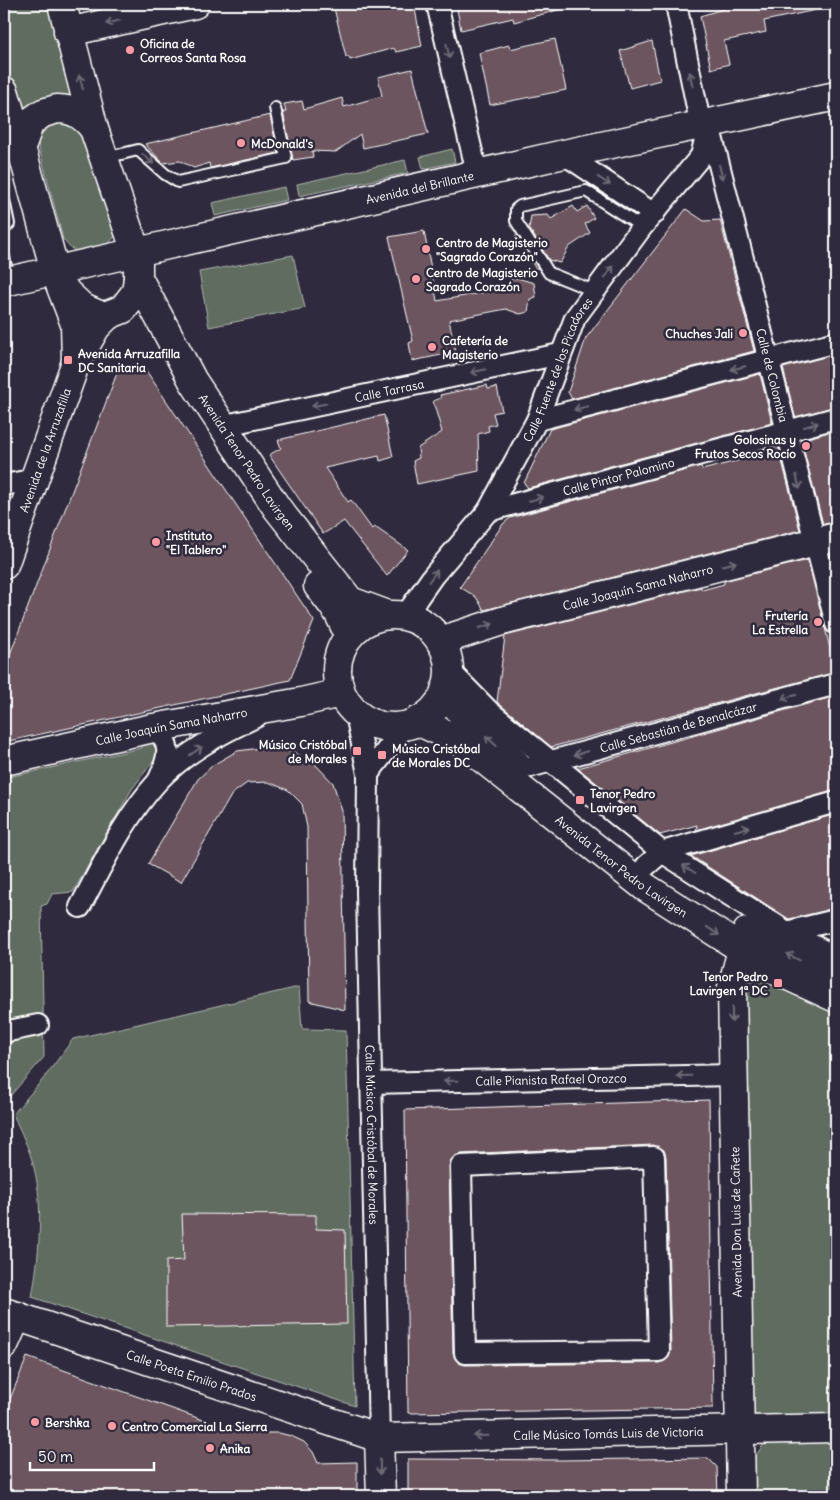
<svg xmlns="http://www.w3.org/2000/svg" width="840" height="1500" font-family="Delius,sans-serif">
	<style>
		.green { fill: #616c61; stroke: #b0b6b0 }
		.building { fill: #6c555e; stroke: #fff; fill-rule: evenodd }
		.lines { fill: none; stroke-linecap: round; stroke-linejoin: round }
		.lane-casing { stroke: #fff; stroke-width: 14 }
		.street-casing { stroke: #fff; stroke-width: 24 }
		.secondary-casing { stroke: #fff; stroke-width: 31 }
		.primary-casing { stroke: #fff; stroke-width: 31 }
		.lane { stroke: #2f2a3d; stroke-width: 10 }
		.street { stroke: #2f2a3d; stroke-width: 20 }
		.secondary { stroke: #2f2a3d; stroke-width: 28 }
		.primary { stroke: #2f2a3d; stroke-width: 28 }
		.oneway { stroke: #6d6a77 }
		.poi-dot { fill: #ff9aa2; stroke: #2f2a3d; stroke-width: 2 }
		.labels { text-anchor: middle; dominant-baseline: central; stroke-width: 5; stroke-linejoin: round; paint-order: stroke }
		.poi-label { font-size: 12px; font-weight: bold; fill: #fff; stroke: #2f2a3d; text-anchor: start }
		.street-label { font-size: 12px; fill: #fff; stroke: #2f2a3d }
	</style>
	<rect width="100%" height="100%" fill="#2f2a3d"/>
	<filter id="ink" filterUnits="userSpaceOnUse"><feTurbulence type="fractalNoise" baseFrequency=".02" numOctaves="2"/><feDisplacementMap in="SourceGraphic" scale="10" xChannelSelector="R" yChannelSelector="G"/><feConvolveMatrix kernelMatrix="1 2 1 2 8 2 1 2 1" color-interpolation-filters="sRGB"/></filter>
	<g filter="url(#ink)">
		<path class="green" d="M4,4H49L73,94L18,112L4,61Z
			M64,122L82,131L116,233C113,246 86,255 74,250C69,248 66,243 63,239L38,144C40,130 51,124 64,122Z
			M452,149L455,162L423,169L420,157Z
			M405,160L408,173L299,196L297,184Z
			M284,187L287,200L215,216L212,203Z
			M293,255L305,308L209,327L199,272Z
			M142,740L154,743L157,750L155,759L132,789L73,892L52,894L47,904L41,906L44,1057L4,1103V778L142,748Z
			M760,970L836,1006V1420L753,1417L742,998L746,973Z
			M299,987L302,1029L346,1030L355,1406L32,1297C39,1258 44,1206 34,1168C30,1149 20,1131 13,1114L44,1078L73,1039Z
			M836,1435V1496H752L751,1462L769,1437Z"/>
		<path class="building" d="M333,4H414L422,46L396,52L394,48L350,60L349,57H346Z
			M456,4H564L565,8L514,22L513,18L461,30Z
			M739,4H815L816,10L764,21L766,32L724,41L729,64L711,69L700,16Z
			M555,39L566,90L490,105L479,53L509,45L510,49Z
			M652,41L660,80L630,88L620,51Z
			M412,69L428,134L363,148L360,134L336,152L312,151L313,157L293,160L283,112H286L284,104L302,101L304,109L342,98L344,107L382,96L378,77Z
			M270,115L278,153L210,168L209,163L194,168L180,161L163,163L145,144Z
			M573,206L577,212L587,206L594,218L585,224L590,233L569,247L560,263L549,260L529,228L531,216L548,215L551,219Z
			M686,209L704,221L720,220L754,351L572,399L568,392L586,338Z
			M424,231L437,301L509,288L510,280L517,278L534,283L536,297L530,299L528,312L520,314L506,309L449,320L456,352L412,361L409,343L413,341L389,237Z
			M517,236L538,268L536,269L515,237Z
			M836,354V406L795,417L783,368Z
			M145,369L314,621L290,680L4,742V670L117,373Z
			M760,374L772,423L528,488L524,483L550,429Z
			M487,385L488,389L497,387L502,411L493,413L496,424L488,426L489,431L478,434L479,471L417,484L413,461L419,458L418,448L442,432L433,401L441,398L440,395Z
			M384,415L393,457L380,461L379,456L325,468L348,502L351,500L372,529L375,527L408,550L387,576L344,521L323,534L269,455L281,448L278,440Z
			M836,430V522L823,524L801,440Z
			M778,446L800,530L484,610L476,597L460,587L503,524L510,518L701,466L702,470L752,457L751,453Z
			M808,560L836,672L551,747L497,702L505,636L701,587L702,590L724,584V581Z
			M836,696V790L696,830L697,825L660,835L578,768Z
			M268,747L294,752L316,765L333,783L342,811L345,1010L309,1001L307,827L302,804L288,790L268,782L247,783L232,794L181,882L148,864L198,779L213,765L237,751Z
			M836,814V907L820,912L789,919L691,856Z
			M709,1100L713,1408L408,1413L405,1110ZM653,1145L664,1150L666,1157L671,1351L669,1357L659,1363L465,1365L459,1363L453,1353L449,1166L451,1160L460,1154Z
			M182,1214L316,1215V1229L345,1230L347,1324L166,1327V1261L184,1260Z
			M27,1357L223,1427L253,1425V1433H279L291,1436L304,1442L313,1452L318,1463L357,1462V1496H4V1414Z
			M708,1458L717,1467L718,1496H408V1459L562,1460Z"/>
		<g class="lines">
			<defs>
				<path id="lane" d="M105,158L138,150L165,174L178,182L286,158L275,108
					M4,200L9,224L4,229
					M4,257L9,280
					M594,291L549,273L516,221V209L520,206L586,191L642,227"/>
				<g id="street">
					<path d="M437,4L477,173"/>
					<path d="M676,4L701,127"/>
					<path id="s1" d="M710,129L836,624"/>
					<path d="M564,154L654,214"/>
					<path d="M537,420L836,342"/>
					<path id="s2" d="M221,426L560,354"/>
					<path d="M4,485L36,479"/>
					<path id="s3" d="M488,511L836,418"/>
					<path id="s4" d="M405,616L433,576L488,511L537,420L575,318L642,227L701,156L709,124"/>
					<path d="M449,670L489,711L662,852L787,932L836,957"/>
					<path id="s5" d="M356,714L368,774L367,892L379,1438"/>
					<path d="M153,728C174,742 168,759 159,779"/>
					<path id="s6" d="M522,769L836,684"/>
					<path d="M368,774L405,726"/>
					<path d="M646,866L662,852L836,802"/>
					<path d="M80,907C103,864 125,817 158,781C185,752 222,733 256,717"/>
					<path d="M782,933L836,920"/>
					<path d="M4,1032L38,1025"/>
					<path id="s7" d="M371,1083L732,1075"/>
					<path d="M654,1157L659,1351L465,1353L461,1166Z"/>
				</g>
				<g id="secondary">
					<path d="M62,4L94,129"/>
					<path d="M68,32L195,4"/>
					<path d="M4,91L21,147"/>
					<path d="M4,282L137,252"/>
					<path d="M59,282L75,324L76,361"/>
					<path id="s8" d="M4,565L76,362L96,327L108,315"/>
					<path id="s9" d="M440,641L502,621L836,537"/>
					<path id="s10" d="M4,761L153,728L301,702L341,693"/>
					<path id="s11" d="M4,1312L379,1438L836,1428"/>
					<path d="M4,1345L17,1316"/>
					<path d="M379,1438L381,1496"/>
					<path d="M741,1496L732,987L742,950"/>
				</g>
				<g id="primary">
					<path d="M57,109C74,109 84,116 94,129L138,258V278L136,292L123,309L108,315H99L83,308L67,293L57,278L21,147L30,122L43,113Z"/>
					<path id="s12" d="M137,252L564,154L836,96"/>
					<path id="s13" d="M138,278L193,381L277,508L350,601L388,615"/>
					<path d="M318,586L338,612L349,635"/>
					<circle cx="393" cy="671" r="56"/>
					<path d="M445,690L466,719L516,764"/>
					<path id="s14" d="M417,721L459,740L645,887L773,969L836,998"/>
					<path d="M747,932L819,970"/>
				</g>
			</defs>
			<use href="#lane" class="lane-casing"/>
			<use href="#street" class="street-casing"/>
			<use href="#secondary" class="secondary-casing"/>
			<use href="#primary" class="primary-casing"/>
			<use href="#lane" class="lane"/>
			<use href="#street" class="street"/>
			<use href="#secondary" class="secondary"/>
			<use href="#primary" class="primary"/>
		</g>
		<defs><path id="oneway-shaft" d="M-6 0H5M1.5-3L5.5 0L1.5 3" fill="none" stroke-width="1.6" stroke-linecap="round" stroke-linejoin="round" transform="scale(1.25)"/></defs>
		<g class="oneway">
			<use href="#oneway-shaft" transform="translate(113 22) rotate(167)"/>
			<use href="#oneway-shaft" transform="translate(448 51) rotate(77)"/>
			<use href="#oneway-shaft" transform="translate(691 79) rotate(-102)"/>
			<use href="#oneway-shaft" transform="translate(81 82) rotate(-105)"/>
			<use href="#oneway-shaft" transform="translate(148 159) rotate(42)"/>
			<use href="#oneway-shaft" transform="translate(721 172) rotate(75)"/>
			<use href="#oneway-shaft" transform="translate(604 181) rotate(33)"/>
			<use href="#oneway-shaft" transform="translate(609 272) rotate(-53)"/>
			<use href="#oneway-shaft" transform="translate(738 368) rotate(166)"/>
			<use href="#oneway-shaft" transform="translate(478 371) rotate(168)"/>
			<use href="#oneway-shaft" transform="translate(319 405) rotate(168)"/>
			<use href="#oneway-shaft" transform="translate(581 408) rotate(166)"/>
			<use href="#oneway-shaft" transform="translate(811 425) rotate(-15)"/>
			<use href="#oneway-shaft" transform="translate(798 482) rotate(76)"/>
			<use href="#oneway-shaft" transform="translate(536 499) rotate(-15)"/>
			<use href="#oneway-shaft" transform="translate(729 564) rotate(-14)"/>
			<use href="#oneway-shaft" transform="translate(433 576) rotate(-53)"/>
			<use href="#oneway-shaft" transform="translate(486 626) rotate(-18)"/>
			<use href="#oneway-shaft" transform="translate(789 697) rotate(165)"/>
			<use href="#oneway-shaft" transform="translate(491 741) rotate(-138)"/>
			<use href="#oneway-shaft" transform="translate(196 751) rotate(-34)"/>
			<use href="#oneway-shaft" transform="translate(581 753) rotate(165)"/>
			<use href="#oneway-shaft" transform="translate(742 829) rotate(-16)"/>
			<use href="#oneway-shaft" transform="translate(689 869) rotate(-148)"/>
			<use href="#oneway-shaft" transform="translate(713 931) rotate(33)"/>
			<use href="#oneway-shaft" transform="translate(793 957) rotate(-153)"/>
			<use href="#oneway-shaft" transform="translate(732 1015) rotate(90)"/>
			<use href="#oneway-shaft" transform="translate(684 1076) rotate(179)"/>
			<use href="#oneway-shaft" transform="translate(451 1081) rotate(179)"/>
			<use href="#oneway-shaft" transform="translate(481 1436) rotate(179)"/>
			<use href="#oneway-shaft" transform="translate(380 1467) rotate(89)"/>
		</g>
	</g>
	<g class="poi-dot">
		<circle cx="130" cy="50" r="5"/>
		<circle cx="241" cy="143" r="5"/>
		<circle cx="426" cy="249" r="5"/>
		<circle cx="416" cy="279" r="5"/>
		<circle cx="743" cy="333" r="5"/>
		<circle cx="432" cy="347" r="5"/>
		<rect x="63" y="355" width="10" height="10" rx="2.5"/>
		<circle cx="806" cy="446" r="5"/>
		<circle cx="156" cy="542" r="5"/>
		<circle cx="818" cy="622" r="5"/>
		<rect x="352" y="746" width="10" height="10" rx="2.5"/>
		<rect x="377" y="750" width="10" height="10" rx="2.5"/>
		<rect x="575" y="795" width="10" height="10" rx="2.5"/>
		<rect x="773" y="978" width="10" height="10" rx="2.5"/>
		<circle cx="35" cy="1422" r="5"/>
		<circle cx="112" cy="1426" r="5"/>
		<circle cx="210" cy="1448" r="5"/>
	</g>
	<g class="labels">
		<g class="poi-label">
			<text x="140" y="43">Oficina de<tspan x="140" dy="14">Correos Santa Rosa</tspan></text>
			<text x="251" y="143">McDonald's</text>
			<text x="436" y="242">Centro de Magisterio<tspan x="436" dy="14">"Sagrado Corazón"</tspan></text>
			<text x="426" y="272">Centro de Magisterio<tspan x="426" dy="14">Sagrado Corazón</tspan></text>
			<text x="733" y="333" text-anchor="end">Chuches Jali</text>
			<text x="442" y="340">Cafetería de<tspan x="442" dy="14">Magisterio</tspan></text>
			<text x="78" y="353">Avenida Arruzafilla<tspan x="78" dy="14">DC Sanitaria</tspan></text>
			<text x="796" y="439" text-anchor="end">Golosinas y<tspan x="796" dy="14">Frutos Secos Rocío</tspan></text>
			<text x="166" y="535">Instituto<tspan x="166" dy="14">"El Tablero"</tspan></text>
			<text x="808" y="615" text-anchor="end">Frutería<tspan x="808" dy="14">La Estrella</tspan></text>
			<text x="347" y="744" text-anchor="end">Músico Cristóbal<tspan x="347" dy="14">de Morales</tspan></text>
			<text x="392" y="748">Músico Cristóbal<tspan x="392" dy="14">de Morales DC</tspan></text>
			<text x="590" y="793">Tenor Pedro<tspan x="590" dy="14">Lavirgen</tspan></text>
			<text x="768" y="976" text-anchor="end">Tenor Pedro<tspan x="768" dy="14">Lavirgen 1ª DC</tspan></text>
			<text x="45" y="1422">Bershka</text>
			<text x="122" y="1426">Centro Comercial La Sierra</text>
			<text x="220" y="1448">Anika</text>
		</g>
		<g class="street-label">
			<text stroke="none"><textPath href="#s12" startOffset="290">Avenida del Brillante</textPath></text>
			<text stroke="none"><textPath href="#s4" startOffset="292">Calle Fuente de los Picadores</textPath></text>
			<text stroke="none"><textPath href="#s1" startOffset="254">Calle de Colombia</textPath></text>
			<text stroke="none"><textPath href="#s2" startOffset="172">Calle Tarrasa</textPath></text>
			<text stroke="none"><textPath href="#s8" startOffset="122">Avenida de la Arruzafilla</textPath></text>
			<text stroke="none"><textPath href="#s13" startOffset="214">Avenida Tenor Pedro Lavirgen</textPath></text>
			<text stroke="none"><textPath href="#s3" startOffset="135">Calle Pintor Palomino</textPath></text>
			<text stroke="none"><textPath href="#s9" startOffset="205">Calle Joaquín Sama Naharro</textPath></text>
			<text stroke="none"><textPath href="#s10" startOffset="171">Calle Joaquín Sama Naharro</textPath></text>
			<text stroke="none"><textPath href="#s6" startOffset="162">Calle Sebastián de Benalcázar</textPath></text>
			<text stroke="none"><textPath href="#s14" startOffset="252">Avenida Tenor Pedro Lavirgen</textPath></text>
			<text stroke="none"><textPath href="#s7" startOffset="180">Calle Pianista Rafael Orozco</textPath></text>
			<text stroke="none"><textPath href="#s5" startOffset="422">Calle Músico Cristóbal de Morales</textPath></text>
			<text transform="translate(736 1222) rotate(-91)">Avenida Don Luis de Cañete</text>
			<text stroke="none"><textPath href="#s11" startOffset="198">Calle Poeta Emilio Prados</textPath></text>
			<text stroke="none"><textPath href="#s11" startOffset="625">Calle Músico Tomás Luis de Victoria</textPath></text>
		</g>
	</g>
	<rect width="840" height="1500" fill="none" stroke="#2f2a3d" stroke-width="20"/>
	<rect x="10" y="10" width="820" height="1480" fill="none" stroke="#fff" stroke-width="2" filter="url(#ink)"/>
	<path d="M30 1462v8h124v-8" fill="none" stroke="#ffffff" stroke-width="2.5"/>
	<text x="38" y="1462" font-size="15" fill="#ffffff" stroke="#2f2a3d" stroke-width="4" paint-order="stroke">50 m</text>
</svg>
